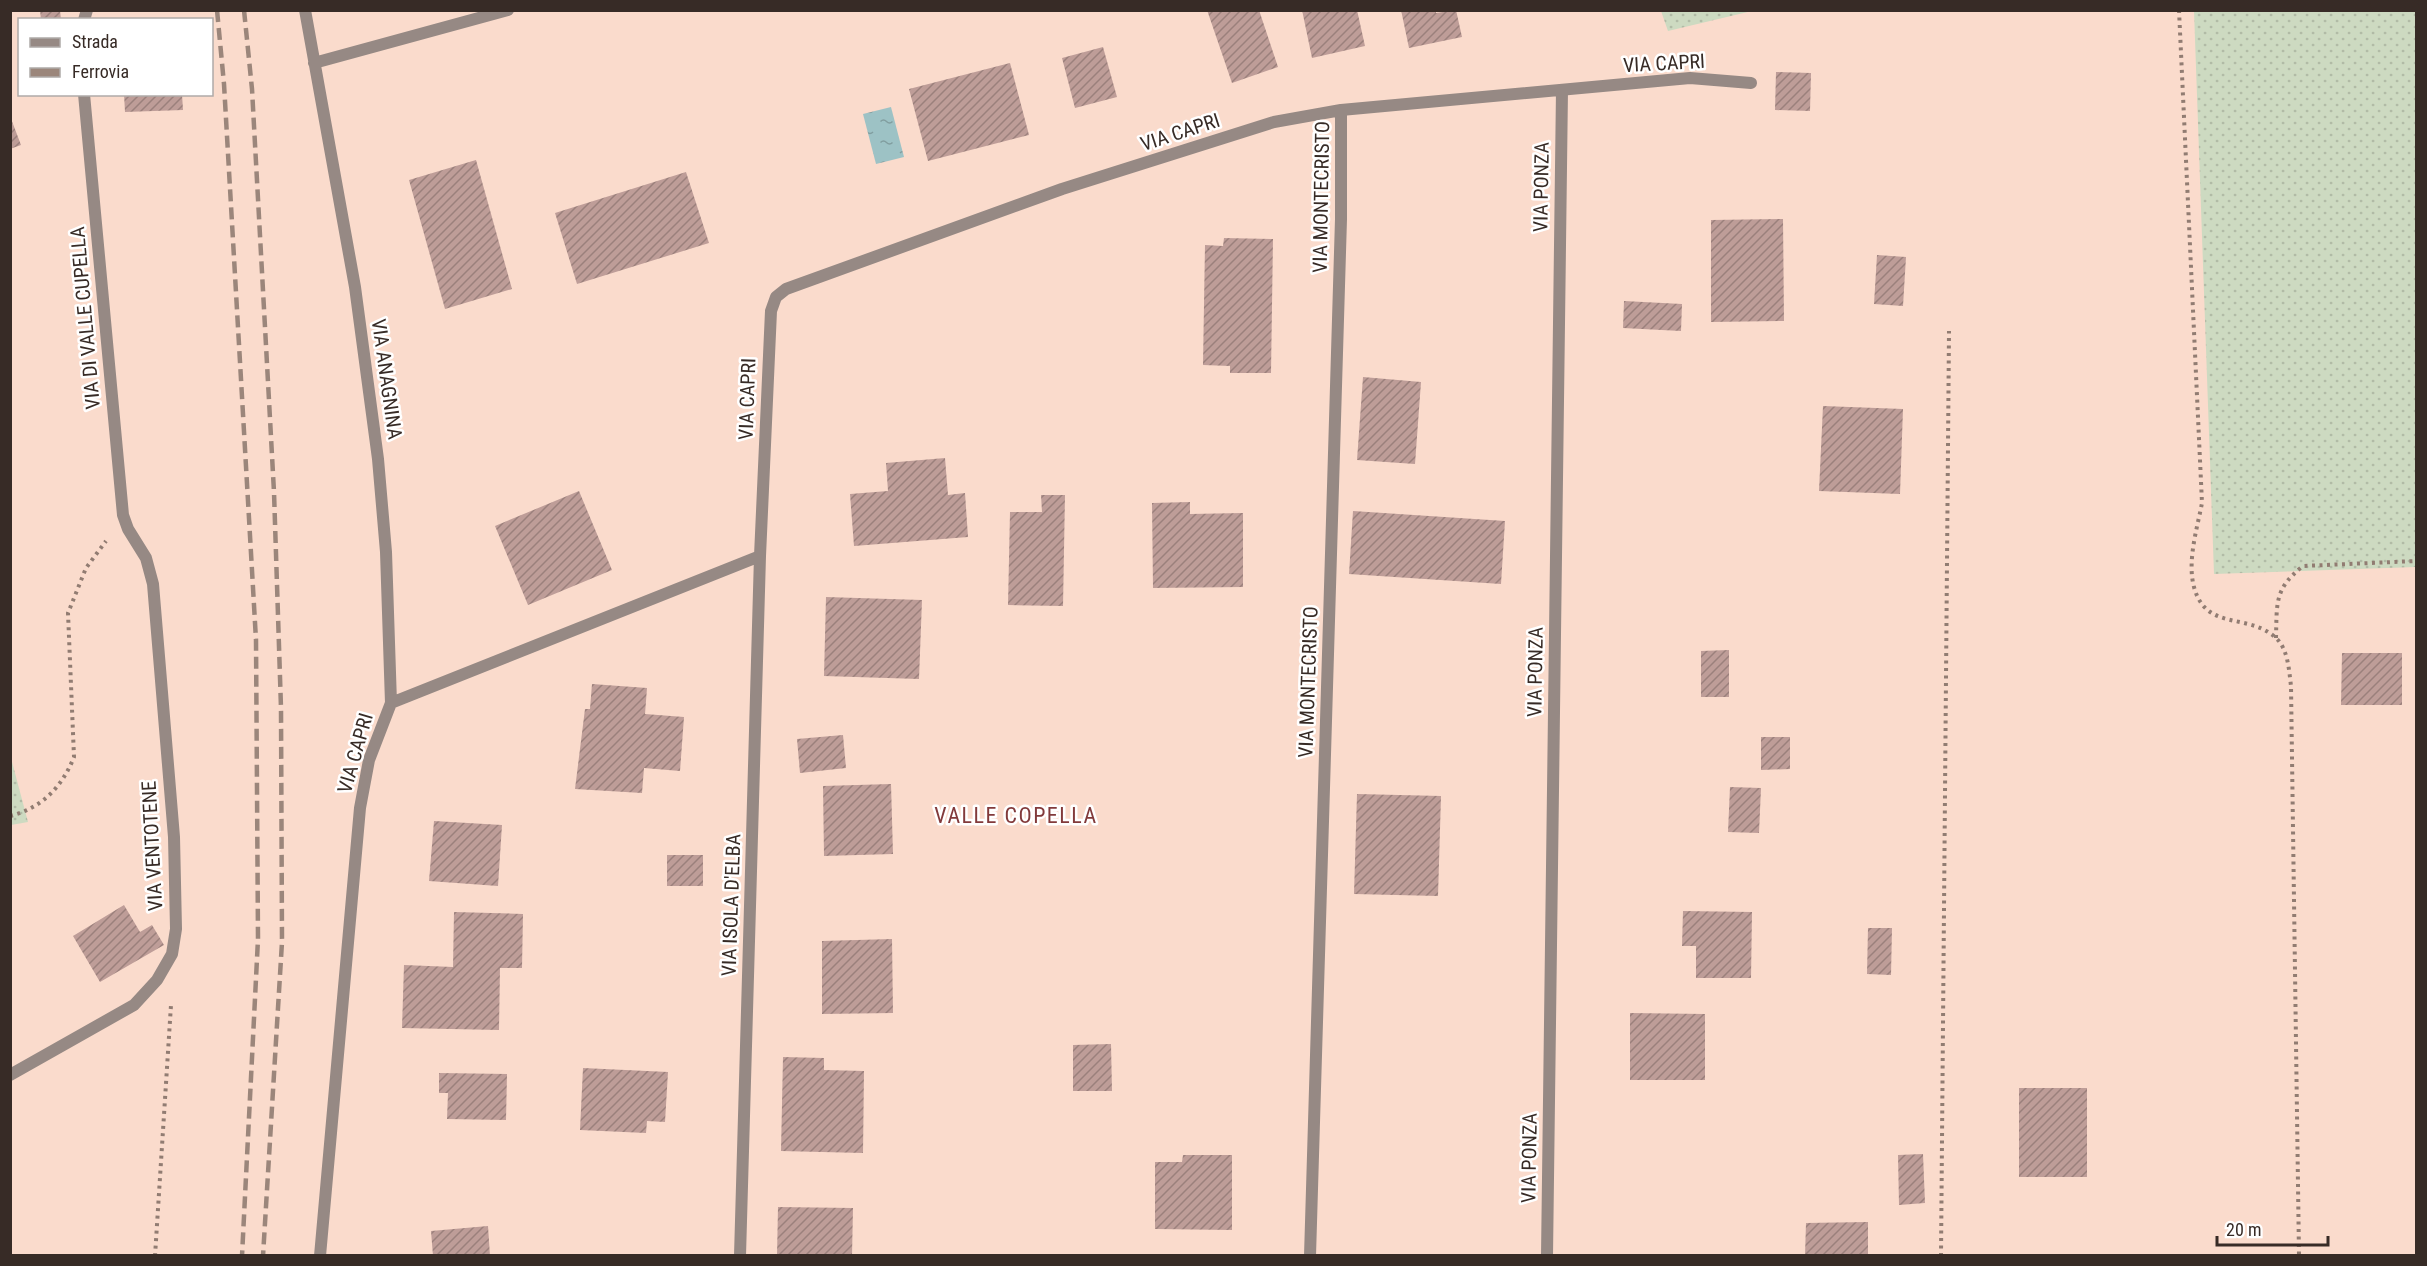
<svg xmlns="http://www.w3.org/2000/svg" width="2427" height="1266" font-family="'Roboto Condensed',sans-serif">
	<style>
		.grass { fill: url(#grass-dots) }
		.water { fill: url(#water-ripples) }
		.building { fill: url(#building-hatch) }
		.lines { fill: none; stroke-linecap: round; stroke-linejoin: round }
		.path { stroke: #917c72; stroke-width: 4; stroke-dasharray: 3 4.5; stroke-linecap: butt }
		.street { stroke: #968984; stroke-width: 12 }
		.rail { stroke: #9b867b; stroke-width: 4.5; stroke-dasharray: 12 6; stroke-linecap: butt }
		.labels { text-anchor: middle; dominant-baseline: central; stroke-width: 5; stroke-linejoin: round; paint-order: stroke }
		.street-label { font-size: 20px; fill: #372b26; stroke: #fff }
		.quarter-label { font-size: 22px; letter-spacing: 1.5px; fill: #823a3b; stroke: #fff }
	</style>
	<defs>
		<pattern id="grass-dots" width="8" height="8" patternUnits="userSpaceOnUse" patternTransform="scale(1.5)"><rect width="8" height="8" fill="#cddac1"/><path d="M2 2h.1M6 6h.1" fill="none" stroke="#b1bba6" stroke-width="1.8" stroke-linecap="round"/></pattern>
		<pattern id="water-ripples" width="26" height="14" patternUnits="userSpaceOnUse" patternTransform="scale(1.5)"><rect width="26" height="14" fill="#9dc2c5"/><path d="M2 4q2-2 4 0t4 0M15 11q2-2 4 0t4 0" fill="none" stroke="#819ea0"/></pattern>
		<pattern id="building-hatch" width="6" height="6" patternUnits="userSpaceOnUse" patternTransform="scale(1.5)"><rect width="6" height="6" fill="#be9d98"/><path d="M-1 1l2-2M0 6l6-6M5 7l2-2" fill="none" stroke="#9b807c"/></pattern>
	</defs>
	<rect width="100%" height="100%" fill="#fadbcc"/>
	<path class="grass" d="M1661,11V10L1752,11L1668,31Z
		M2194,11H2416V567L2214,574Z
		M11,758L28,822L11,825H10Z"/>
	<path class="water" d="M891,107L904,157L876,164L863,114Z"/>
	<path class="building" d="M40,10H60L61,20H41Z
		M1207,10H1259L1278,67L1232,83Z
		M1302,10H1357L1365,46L1312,58Z
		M1401,10H1436V13L1456,10L1462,37L1409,48Z
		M1103,47L1117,97L1075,108L1062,58Z
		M1010,63L1029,135L928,161L909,89Z
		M1776,72L1811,73L1810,111L1775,110Z
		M124,94H182L183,110L125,112Z
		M10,116L21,145L10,149Z
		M476,160L512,289L445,309L409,180Z
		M686,172L709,243L577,284L555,213Z
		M1783,219L1784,321L1711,322V220Z
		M1224,238L1273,239L1271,373H1230V366L1203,365L1205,245L1223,246Z
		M1877,255L1906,257L1903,306L1874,304Z
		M1624,301L1682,304L1681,331L1623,328Z
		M1363,377L1421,382L1415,464L1357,460Z
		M1823,406L1903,409L1900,494L1819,491Z
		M945,458L948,495L965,493L968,537L854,546L850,494L888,491L886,463Z
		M579,491L612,570L528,605L495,526Z
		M1041,495H1065L1063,606L1008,605L1010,512H1042Z
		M1190,502V514L1243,513V587L1153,588L1152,503Z
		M1353,511L1505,521L1501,584L1349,574Z
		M826,597L922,600L919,679L824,676Z
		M1729,650V697H1701V651Z
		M2342,653H2402V705H2341Z
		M592,684L647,688L645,714L684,717L680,771L644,768L642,793L575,789L585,709H590Z
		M843,735L846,768L800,773L797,739Z
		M1761,737H1790V769L1761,770Z
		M891,784L893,854L824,856L823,786Z
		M1730,787L1761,788L1759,833L1728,832Z
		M1357,794L1441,796L1438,896L1354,894Z
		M434,821L502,825L498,886L429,881Z
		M667,855H703V886H667Z
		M124,905L140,932L152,925L164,945L100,982L73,936Z
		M1683,911L1752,912L1751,978H1696V946H1682Z
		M454,912L523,914L522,968H500L499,1030L402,1028L404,965L453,967Z
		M1868,928H1892L1891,975L1867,974Z
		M892,939L893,1013L822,1014V941Z
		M1630,1013L1705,1014V1080H1630Z
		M1111,1044L1112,1091H1073V1045Z
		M783,1057L824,1058V1070L864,1071L863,1153L781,1151Z
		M583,1068L668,1072L665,1122L647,1121L646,1133L580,1130Z
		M439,1073L507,1074L506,1120L447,1119L448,1093H439Z
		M2019,1088H2087V1177H2019Z
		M1923,1154L1925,1203L1899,1205L1898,1155Z
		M1183,1155H1232V1230L1155,1229V1162H1182Z
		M778,1207L853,1208L852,1256H777Z
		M1868,1222V1256H1805L1806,1223Z
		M488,1226L490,1256H433L431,1231Z"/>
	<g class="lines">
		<path class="path" d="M2179,10L2202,503C2197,529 2187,561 2194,587C2206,632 2248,612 2276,638C2288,649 2289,670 2291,686L2299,1256
			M2276,638C2277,603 2274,589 2303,566L2416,561
			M10,816C42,808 62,787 74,757L68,613L86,568L106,541
			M155,1256L171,1005
			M1941,1256L1949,331"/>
		<path class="street" d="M305,10L355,287L378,459L386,552L391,703L369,760L360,808L320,1256
			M84,20L87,10
			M314,63L508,10
			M391,703L760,556L771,311L776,297L786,289L1062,189L1274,122L1341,110L1690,78L1751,83
			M10,1075L134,1005L157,980L172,954L176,929L174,837L153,584L146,558L128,529L123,515L84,94
			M740,1256L760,556
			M1310,1256L1341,219V110
			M1547,1256L1562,90"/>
		<path class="rail" d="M217,10L224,84L256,640L258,939L242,1256
			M244,10L252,89L274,492L281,708L282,942L263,1256"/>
	</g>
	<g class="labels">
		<g class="street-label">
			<text transform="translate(1664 63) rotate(-3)">VIA CAPRI</text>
			<text transform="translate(1180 132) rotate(-18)">VIA CAPRI</text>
			<text transform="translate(1541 187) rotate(-89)">VIA PONZA</text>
			<text transform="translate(1321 197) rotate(-89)">VIA MONTECRISTO</text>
			<text transform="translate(85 318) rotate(-95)">VIA DI VALLE CUPELLA</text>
			<text transform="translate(387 379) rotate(82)">VIA ANAGNINA</text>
			<text transform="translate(747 399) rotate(-88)">VIA CAPRI</text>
			<text transform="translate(1535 672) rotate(-89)">VIA PONZA</text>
			<text transform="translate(1308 682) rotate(-88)">VIA MONTECRISTO</text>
			<text transform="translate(355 753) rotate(-74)">VIA CAPRI</text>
			<text transform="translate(152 846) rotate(-93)">VIA VENTOTENE</text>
			<text transform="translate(731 905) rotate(-88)">VIA ISOLA D'ELBA</text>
			<text transform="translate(1529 1158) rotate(-89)">VIA PONZA</text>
		</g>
		<g class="quarter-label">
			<text x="1016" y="815">VALLE COPELLA</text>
		</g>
	</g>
	<rect width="2427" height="1266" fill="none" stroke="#372b26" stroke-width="24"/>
	<rect x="18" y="18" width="195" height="78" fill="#ffffff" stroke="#afaaa8" stroke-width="1.5"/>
	<rect x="30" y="38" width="30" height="9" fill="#968984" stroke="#afaaa8" stroke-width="1.5"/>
	<text x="72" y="48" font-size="18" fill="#372b26">Strada</text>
	<rect x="30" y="68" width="30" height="9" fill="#9b867b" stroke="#afaaa8" stroke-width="1.5"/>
	<text x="72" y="78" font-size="18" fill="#372b26">Ferrovia</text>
	<path d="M2217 1236v9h111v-9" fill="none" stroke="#372b26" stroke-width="3"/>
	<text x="2226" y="1236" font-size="18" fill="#372b26" stroke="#ffffff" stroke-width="4.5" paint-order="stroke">20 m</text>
</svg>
